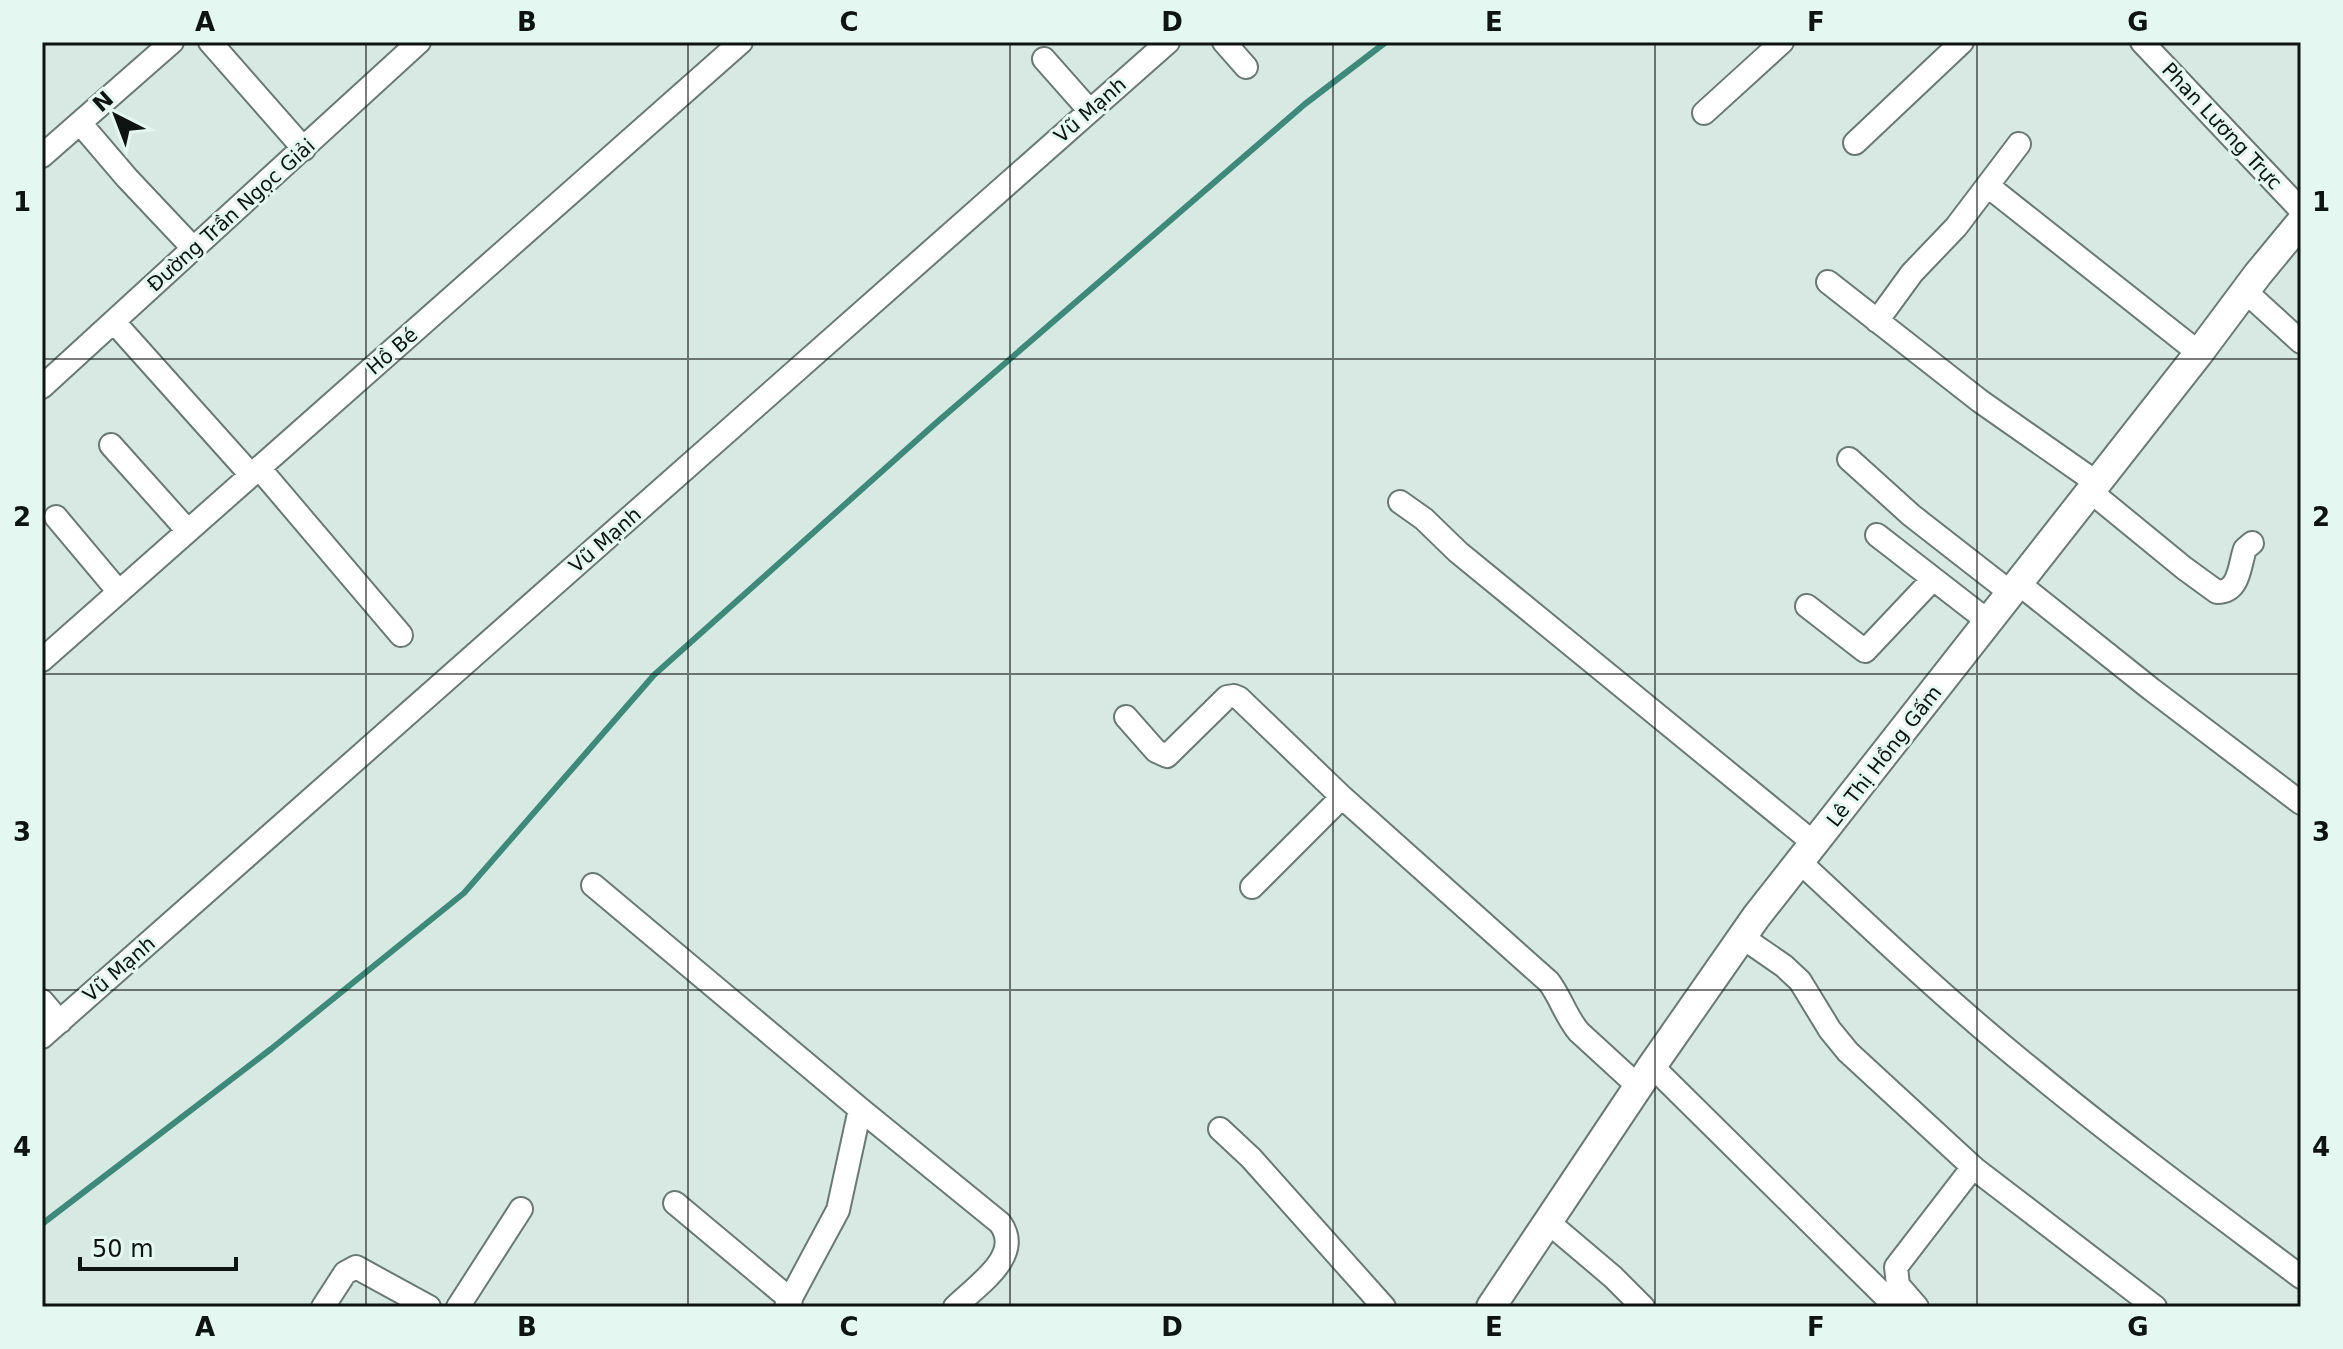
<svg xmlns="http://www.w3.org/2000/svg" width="2343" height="1349" font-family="'DejaVu Sans',sans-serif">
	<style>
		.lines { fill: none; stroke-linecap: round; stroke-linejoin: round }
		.stream { stroke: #3d8a7a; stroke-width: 6 }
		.minor-casing { stroke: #697975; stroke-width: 26 }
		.major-casing { stroke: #697975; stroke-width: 32 }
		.minor { stroke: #fff; stroke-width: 22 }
		.major { stroke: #fff; stroke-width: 28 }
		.grid { fill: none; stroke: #0e1412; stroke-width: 2; stroke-opacity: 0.55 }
		.labels { text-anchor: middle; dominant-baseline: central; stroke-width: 6; stroke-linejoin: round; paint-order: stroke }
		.street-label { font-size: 20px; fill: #0e1412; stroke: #e5f7f1 }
		.neatline { fill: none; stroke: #0e1412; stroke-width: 3 }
		.grid-label { font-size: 26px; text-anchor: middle; font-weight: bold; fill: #0e1412 }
	</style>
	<rect width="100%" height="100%" fill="#d8e9e4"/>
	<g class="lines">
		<path class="stream" d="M42,1224L271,1049L464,893L654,675L936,423L1305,104L1386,42"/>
		<defs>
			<path id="minor" d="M210,42L304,149
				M1224,42L1246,67
				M2142,42L2301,210
				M1044,59L1090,111
				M1704,113L1782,42
				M80,123L127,178L194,249
				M1855,143L1962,42
				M42,156L172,42
				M1988,186L2199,353
				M1828,282L1980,401L2097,483
				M2245,291L2301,342
				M1877,321L1912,273L1956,227L2019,144
				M114,322L251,475
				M42,387L419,42
				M111,445L188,531
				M1849,459L1911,515L2011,593
				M259,468L401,635
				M2090,491L2184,568L2217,592C2240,592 2239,566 2245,549L2252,543
				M1400,502L1424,519L1458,552L1815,844
				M56,517L119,592
				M1877,535L1989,622
				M2018,583L2151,689L2301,803
				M1807,606L1865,651L1933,579
				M42,660L741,42
				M1126,717L1156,751L1167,756L1227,697L1234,696L1239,698L1342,797L1549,982C1561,998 1566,1017 1579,1032L1639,1087
				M1800,862C1877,934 1954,1007 2036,1073C2122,1144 2212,1210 2301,1277
				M593,885L860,1109L1000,1223C1024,1256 977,1285 955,1307
				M1252,887L1342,797
				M1742,937L1784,966L1800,981L1830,1030L1848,1052L1975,1169L2155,1307
				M42,1001L60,1022
				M42,1037L1168,42
				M1652,1066L1896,1307
				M1220,1129L1251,1158L1384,1307
				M675,1203L791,1300
				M1548,1222L1613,1277L1643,1307
				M323,1307L345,1273L356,1267L429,1307
				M458,1307L521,1209
				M786,1307L838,1210L860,1109
				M1917,1307L1898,1285L1896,1267L1973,1167"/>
			<path id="major" d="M1491,1307L1652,1066L1756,917L2199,353L2258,274L2301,222"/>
		</defs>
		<use href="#minor" class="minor-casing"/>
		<use href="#major" class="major-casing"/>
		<use href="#minor" class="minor"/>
		<use href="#major" class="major"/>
	</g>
	<path class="grid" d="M366,42V1307M688,42V1307M1010,42V1307M1333,42V1307M1655,42V1307M1977,42V1307M42,359H2301M42,674H2301M42,990H2301"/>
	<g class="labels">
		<g class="street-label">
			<text transform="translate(1090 110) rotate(-41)">Vũ Mạnh</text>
			<text transform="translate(2222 126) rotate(47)">Phan Lương Trực</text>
			<text transform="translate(231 215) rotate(-42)">Đường Trần Ngọc Giải</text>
			<text transform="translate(392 351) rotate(-41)">Hồ Bé</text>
			<text transform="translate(605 540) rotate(-41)">Vũ Mạnh</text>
			<text transform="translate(1884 756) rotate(-52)">Lê Thị Hồng Gấm</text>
			<text transform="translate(119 969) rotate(-41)">Vũ Mạnh</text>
		</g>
	</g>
	<rect width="2343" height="1349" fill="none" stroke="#e5f7f1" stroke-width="88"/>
	<g transform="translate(116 116) rotate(318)" stroke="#e5f7f1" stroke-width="6" paint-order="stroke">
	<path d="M0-6L14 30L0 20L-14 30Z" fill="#0e1412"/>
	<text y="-12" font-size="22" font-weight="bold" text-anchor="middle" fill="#0e1412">N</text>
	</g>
	<path d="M80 1257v12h156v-12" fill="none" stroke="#0e1412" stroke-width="4"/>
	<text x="92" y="1257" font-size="24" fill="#0e1412" stroke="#e5f7f1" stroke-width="6" paint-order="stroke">50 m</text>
	<rect x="44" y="44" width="2255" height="1261" class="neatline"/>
	<g class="grid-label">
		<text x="205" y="31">A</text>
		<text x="527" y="31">B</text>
		<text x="849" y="31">C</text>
		<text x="1172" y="31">D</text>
		<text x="1494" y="31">E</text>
		<text x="1816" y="31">F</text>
		<text x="2138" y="31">G</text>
		<text x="22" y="211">1</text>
		<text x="2321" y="211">1</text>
		<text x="22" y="526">2</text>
		<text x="2321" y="526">2</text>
		<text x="22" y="841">3</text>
		<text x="2321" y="841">3</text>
		<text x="22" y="1156">4</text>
		<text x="2321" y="1156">4</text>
		<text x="205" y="1336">A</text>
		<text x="527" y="1336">B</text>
		<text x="849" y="1336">C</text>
		<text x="1172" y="1336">D</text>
		<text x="1494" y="1336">E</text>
		<text x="1816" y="1336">F</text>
		<text x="2138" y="1336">G</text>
	</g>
</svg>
